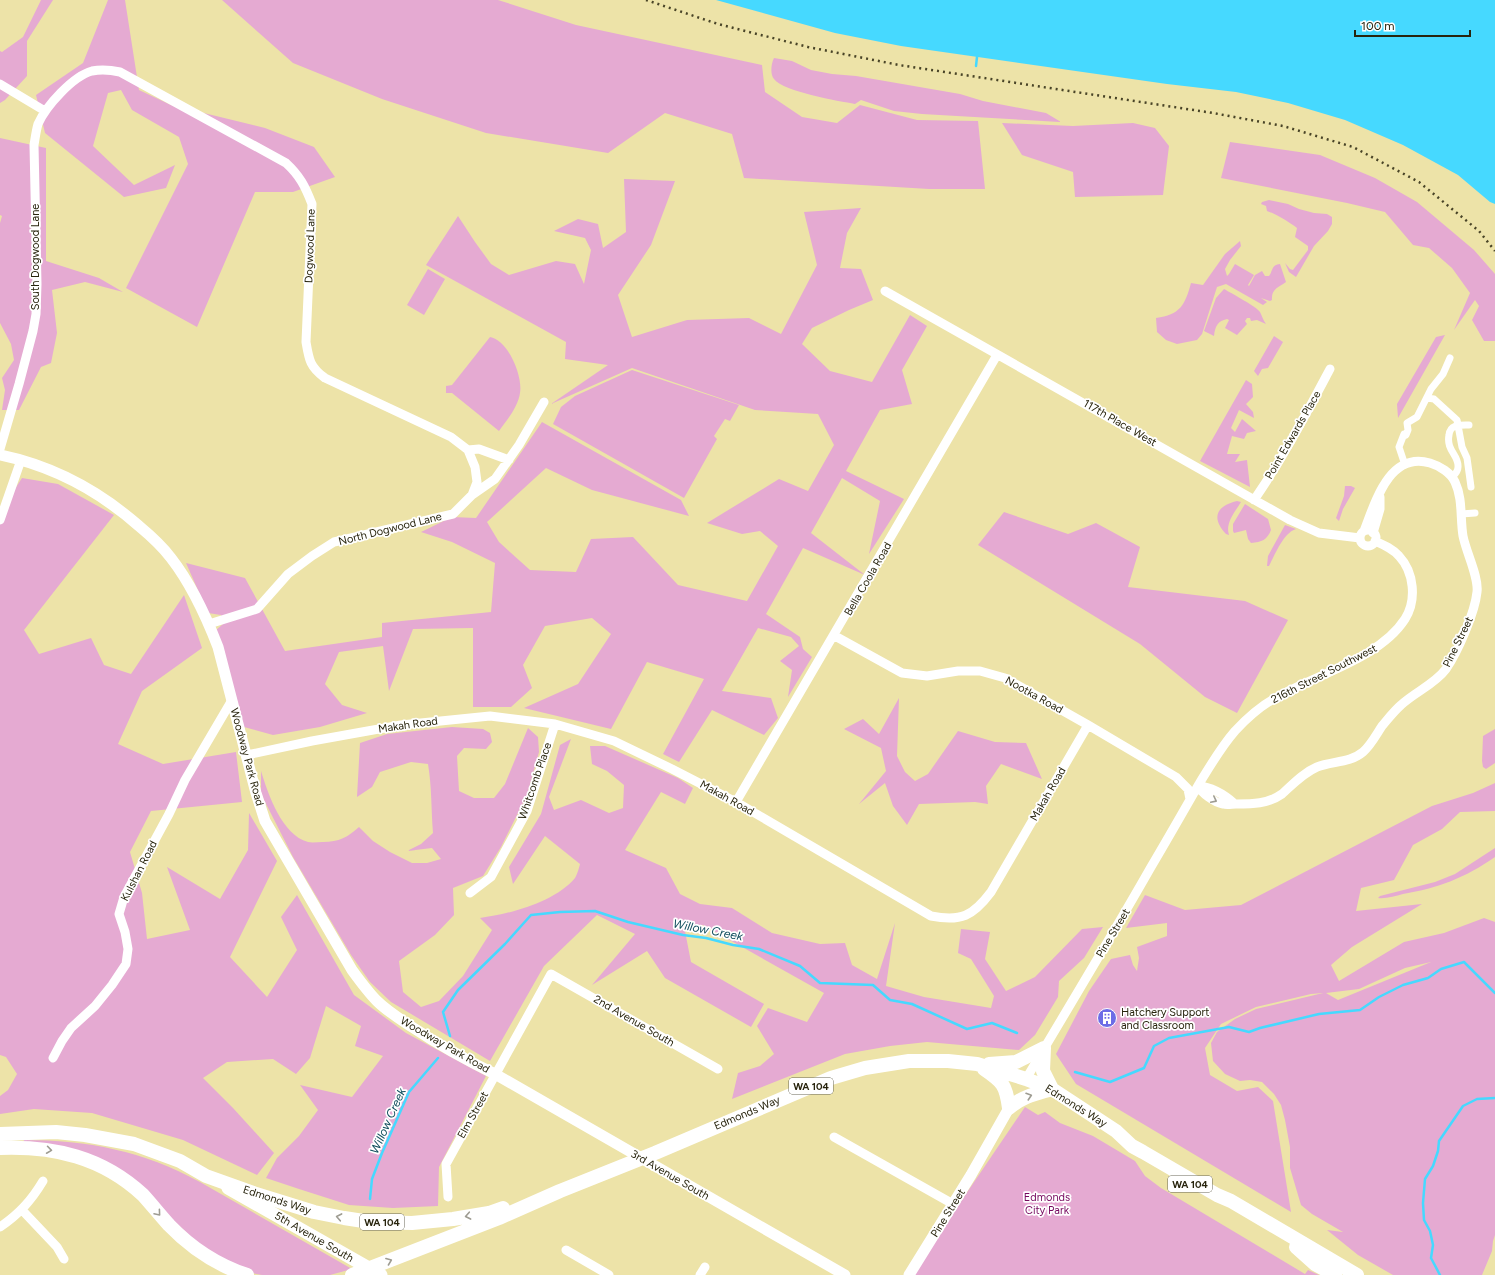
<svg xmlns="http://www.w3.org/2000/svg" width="1495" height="1275" font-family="Figtree,sans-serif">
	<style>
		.green { fill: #e5aad2; fill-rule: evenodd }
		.water { fill: #46d9ff }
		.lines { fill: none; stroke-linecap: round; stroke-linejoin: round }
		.stream { stroke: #46d9ff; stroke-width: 2.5 }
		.pedestrian { stroke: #fff; stroke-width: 7 }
		.minor { stroke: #fff; stroke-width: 9 }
		.tertiary { stroke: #fff; stroke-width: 11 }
		.secondary { stroke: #fff; stroke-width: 13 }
		.primary { stroke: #fff; stroke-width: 14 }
		.rail { stroke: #494427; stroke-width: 2.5; stroke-dasharray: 2 4; stroke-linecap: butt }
		.oneway { stroke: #9e9c92 }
		.labels { text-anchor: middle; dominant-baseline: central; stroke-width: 3.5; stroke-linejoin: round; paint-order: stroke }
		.shield { fill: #fff; stroke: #686656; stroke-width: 1 }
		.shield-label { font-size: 10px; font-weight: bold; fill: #28240d }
		.street-label { font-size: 11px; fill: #28240d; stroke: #fff }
		.poi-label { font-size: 11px; fill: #28240d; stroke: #fff; text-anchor: start }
		.park-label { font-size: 11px; fill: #76095f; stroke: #fff }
		.water-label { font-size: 12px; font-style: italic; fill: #104e5d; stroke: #fff }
	</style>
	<rect width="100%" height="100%" fill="#ede3a8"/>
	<path class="green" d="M41,0H53L27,41V76L5,100L0,103V51L2,52L23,37Z
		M108,0H125L139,90L171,105L265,128L314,147L335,177L293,192H255L197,327L126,288L188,164L179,137L132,110L121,90L108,93L93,146L134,185L175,165L166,188L124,197L45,133L36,95L83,63Z
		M222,0H498L576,25L762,65L765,92L802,117L837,123L860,105L917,120L978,121L985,189H929L744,178L732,134L665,113L608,153L486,133L382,99L293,63Z
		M774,58L792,61L811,70L832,74L856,76L960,94L983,101L1046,113L1061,122L922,114L894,111L861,100L855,104C839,101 784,92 774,79C770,74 771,64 774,58Z
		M1002,123L1073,126L1133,123L1155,128L1169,146L1163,195L1075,197L1073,172L1022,155Z
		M0,138L46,148V261L99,278L123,292L85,282L52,290L57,333L51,363L41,367L19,410H2L5,390L2,378L14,360L11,344L0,323V223L2,216L0,215Z
		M1230,142L1320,155L1375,178L1417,202L1474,250L1495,274V341H1484L1472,320L1479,306L1475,300L1454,330L1470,293L1452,268L1429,248L1413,245L1385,212L1347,203L1221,178Z
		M624,179L675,181L651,245L618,295L632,337L687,320L749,318L781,334L817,265L804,212L861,208L847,233L840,268L861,269L873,300L849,310L812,328L802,344L830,371L872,382L910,315L927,326L902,370L912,404L880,410L846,471L904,499L869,554L880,501L842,478L811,533L865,575L803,548L766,614L800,637L803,649L812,657L788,697L792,670L780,661L799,646L791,637L758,628L722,691L771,698L778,718L764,735L712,710L679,762L663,754L704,679L647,662L611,729L524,708L578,684L611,634L592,618L545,626L523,665L532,688L511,707H473V628L413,629L389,691L383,646L339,652L325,684L342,705L367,713L320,727L273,735L244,727L215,631L223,624L221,615L208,613L186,563L245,578L285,651L382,637V623L491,612L495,563L452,542L421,532L452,517L476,518L542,422L681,500L689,516L592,490L546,468L487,522L499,542L530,570L576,572L591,539L633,537L678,585L747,601L778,546L760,531L742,534L707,523L779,479L808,491L834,445L818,414L755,410L632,368L551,404L608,365L565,359L566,342L426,265L458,216L475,242L491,264L509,275L556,261L575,264L584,284L591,250L585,238L554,231L578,219L598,224L603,248L626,232Z
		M1269,200L1288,204L1299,209L1314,213L1327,214L1332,217V224L1328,231L1314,246L1296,277L1289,272L1285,263L1290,269L1293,270L1308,250V246L1295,237L1297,228C1289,222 1276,214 1267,211L1266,206L1261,204L1262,202Z
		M1240,241L1241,246L1230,260L1225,269L1227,276L1229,274L1235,264L1254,275L1248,285L1249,286L1255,275L1262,271L1265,276H1269C1273,271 1271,265 1280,264L1286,282C1279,287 1271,289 1272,300L1270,301L1261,298L1267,302L1263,305L1226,284L1217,287L1202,334L1197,340L1177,344L1166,340L1157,332L1156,318C1180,315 1185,305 1191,283L1203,285L1225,254Z
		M428,269L445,279L424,315L407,305Z
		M1224,289C1231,293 1257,307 1260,312C1262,316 1263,320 1266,324L1257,320L1251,321L1250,318H1247L1245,321L1247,324L1237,335L1225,328L1229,320L1227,319C1218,321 1215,326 1214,336L1204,331L1216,298Z
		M1445,335L1398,418L1397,404L1436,337Z
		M1274,336L1283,342L1268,368L1262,369L1258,376L1254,371Z
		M490,337C508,340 523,376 520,393C518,407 507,420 499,431L452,393H446V386L452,385Z
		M632,370L739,405L730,421L725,419L714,436L717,439L684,498L553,424L561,407L575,396Z
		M1246,380L1252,384L1253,397L1246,404L1253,412L1254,418L1239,410L1231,428L1235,432L1242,419L1256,431L1247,433L1244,439L1232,436L1227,454H1240L1235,462L1247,460L1250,487L1200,461Z
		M22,478L58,484L114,515L24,630L39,654L91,638L104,665L131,674L184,595L202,648L142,691L118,744L163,764L236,752L242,802L151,811L130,852L142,893L147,939L190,930L167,867L220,899L248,850L249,813L277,861L230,957L267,997L297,950L281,917L297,895L354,995L406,1033L486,1076L439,1167L438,1206L393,1208L349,1205L299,1189L266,1178L277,1158L299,1136L318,1110L300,1085L352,1097L383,1056L355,1046L361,1026L326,1006L310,1058L296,1074L273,1059L227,1062L203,1078L233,1108L274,1153L257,1175L183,1140L92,1113L34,1109L0,1114V1096L8,1090L17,1074L6,1057L0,1055V512Z
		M1345,486H1351L1355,488L1343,509L1339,521L1336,518L1344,496Z
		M1237,501L1241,502C1235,512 1225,523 1229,535L1226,534C1211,518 1216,506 1237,501Z
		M1245,504L1268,519L1271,530C1267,540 1262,542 1251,543L1248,539L1246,530L1234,533L1233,531V524Z
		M1004,512L1068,534L1096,523L1140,547L1128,587L1245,601L1288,620L1237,713L1205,697L1140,644L978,545Z
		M1285,525L1296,529C1283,533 1275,555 1269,566H1267L1268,556Z
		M899,698L897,756L905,772L915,781L928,774L958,731L995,742L1026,743L1042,779L1001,764L986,786L988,804L975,802L919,804L907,825L893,806L885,783L859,804L886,771L881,748L844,729L863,719L879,734Z
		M452,727L483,729L490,733L492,742L486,749L464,748L457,756L459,791L474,798H494L505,784L528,728L538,737L539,752L527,795L501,847L483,876L453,888L454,915L435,935L399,961L403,992L421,1007L439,1001L463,976L492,930L480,918C510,914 555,902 575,878C577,875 579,868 580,864L545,836L513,884L509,867L541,814L560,745L571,739L549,797L554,810L581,800L609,813L623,808L624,785L607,771L592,764L590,746H605L678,778L693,788L685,804L661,792L625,850L666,868L680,894L700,904L732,908L772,933L820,944L845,943L852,965L877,979L895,923L886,986L924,997L991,1008L994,996L971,959L958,953L961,929L990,932L985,959L1006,991L1035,977L1082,929L1103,927L1084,958L1059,981L1058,997L1035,1035L1019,1050L927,1042L890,1046L845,1054L732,1099L738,1073L760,1066L774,1054L757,1026L768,1008L807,1022L824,993L703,925L684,926L691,962L764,1004L751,1027L665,978L647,951L592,985L635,934L597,915L544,966L490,1061L391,1002L370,982L351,955L293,857L261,794V771C268,794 282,835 308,842C312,843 318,842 323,842C339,842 348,837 359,827L373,841L390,852L412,863H427L441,859L432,848L407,851L421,844L433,833C431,810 432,788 428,764L411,762L380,772L372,787L357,797L360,743L387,734Z
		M1495,729V763L1486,769L1483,767L1482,761L1483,736Z
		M1495,783V811L1460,812L1442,829L1413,845L1394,880L1361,888L1356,911L1422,904L1352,947L1331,965L1339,981L1404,942L1444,933L1484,918L1495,922V1235L1493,1241L1492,1251L1482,1275H1393L1358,1255L1327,1230L1343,1232L1312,1214L1301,1205L1290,1168V1147L1285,1120L1281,1105L1274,1094L1262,1082L1250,1080L1240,1081L1225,1074L1213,1061L1211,1043L1217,1032L1235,1019L1256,1009L1323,993L1311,994L1256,1007L1221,1024L1205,1048L1210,1075L1237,1091L1258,1087L1273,1101L1291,1212L1076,1084L1056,1054L1089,991L1111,959L1130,955L1133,965L1137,971L1139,958L1137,947L1167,936V923L1126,928L1145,895L1185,910L1241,905L1432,806L1473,793ZM1431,962L1338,1000L1326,993L1359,989L1405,968Z
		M1495,848V857C1465,878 1438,888 1403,894C1395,896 1386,899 1378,898L1380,896L1435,882L1455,874Z
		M1025,1107L1038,1115L1045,1112L1060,1123L1093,1136L1135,1161L1145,1176L1161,1188L1305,1274L1308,1270L1319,1275H911Z
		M24,1140C88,1140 143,1151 200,1182L352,1269L330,1275H262L252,1273L207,1252L135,1184L23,1143Z"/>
	<path class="water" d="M716,0H1495V204L1490,202L1458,175L1403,145L1345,120L1288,103L1236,92L1167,84L901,46L835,33Z"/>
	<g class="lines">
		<path class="stream" d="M976,66L977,57
			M450,1036L443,1012L458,990L505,944L531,915L560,912L595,911L628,922L683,935L706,938L733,945L759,949L800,966L820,983L873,985L890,1000L912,1004L967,1029L992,1023L1017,1033
			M1075,1072L1110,1082L1144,1068L1154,1046L1169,1038L1229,1027L1249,1032L1260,1028L1319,1014L1360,1010L1379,997L1403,985L1428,978L1441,969L1464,962L1495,993
			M370,1199L372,1179L382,1153L409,1092L438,1058
			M1440,1275L1431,1258L1433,1245L1430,1231L1424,1220L1423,1203L1425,1179L1433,1166L1438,1151L1439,1141L1463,1106L1477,1099L1495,1098"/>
		<path class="pedestrian" d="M1427,398L1434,399L1457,420L1462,447L1467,458L1471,487
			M1405,465L1399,447L1404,434L1406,435L1408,430L1407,423L1417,417L1431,389L1443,374L1450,358
			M1452,477C1455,474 1458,472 1458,467C1459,455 1446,451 1449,435C1450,424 1460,425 1469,425
			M1461,514L1475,513"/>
		<path class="minor" d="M0,84L45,111
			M885,291L1290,520L1319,533L1360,538
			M0,449L19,384L33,331L36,314L37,284L34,145C35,139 36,131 38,124C46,106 73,76 92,71C102,69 111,70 120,72L286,163C300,176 305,186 312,204L306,342C309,360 310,367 325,378L451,437L468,450L475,467L477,482L472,495
			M468,450L479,449L509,460
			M1254,500C1283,458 1306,414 1330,369
			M0,520L21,460
			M1360 538a8 8 0 1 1 16 0a8 8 0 1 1-16 0Z
			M1373,533L1380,509V497
			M209,624L257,609L288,574L312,556L334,542L453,514L472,495L495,479L519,445L544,402
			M835,636L902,673L927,676L958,671H980L1005,678L1088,725L1176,777L1188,789L1190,799
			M247,755L312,741L401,725L490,716L555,724L614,741L672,769L736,802L931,916C961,922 973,916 991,892L1088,725
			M1198,786C1203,794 1213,802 1223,804C1227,805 1232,804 1236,804C1252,804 1268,804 1282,794C1293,784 1303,773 1317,767C1332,761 1350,763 1363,752C1371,745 1376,735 1382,726C1388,719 1394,711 1401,705C1415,692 1435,684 1446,669C1458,652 1475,612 1477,592C1479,577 1466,552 1463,536C1460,518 1463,499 1455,482C1451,473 1440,466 1430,463C1389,451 1375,503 1364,531
			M1198,786C1212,787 1225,795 1235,804
			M736,802L997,355
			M470,893L491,877L527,811L555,724
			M53,1058L62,1041L71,1028L95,1006L112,985L126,964L128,949L125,932L119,914L124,897L169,814L185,780L232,700
			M1026,1079C1068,1008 1110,939 1151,867C1167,840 1183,812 1199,784C1210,766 1221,747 1235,731C1247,718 1263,704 1279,696C1318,674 1380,658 1405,619C1417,600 1414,572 1399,556C1393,549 1384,545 1375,541
			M834,1137L953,1204
			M448,1197L446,1164L551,974L718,1069
			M22,1210L57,1247L64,1259
			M0,1227C19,1214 31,1201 43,1181
			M566,1250L609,1275
			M700,1275L705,1267"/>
		<path class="tertiary" d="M0,455C53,466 98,490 139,526C151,536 162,546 171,558C192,585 206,616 218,647L256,793L265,821L352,970C360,981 368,992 377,1001C387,1011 400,1019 412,1027C439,1045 466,1060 495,1074L845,1275
			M909,1275L971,1175L1009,1108"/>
		<path class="secondary" d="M228,1188L381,1275"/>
		<path class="primary" d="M1044,1048L1043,1071L1052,1089
			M989,1064L1016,1062L1044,1048
			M984,1069C1003,1082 1006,1085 1009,1108
			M1009,1108C1023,1096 1035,1094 1052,1089
			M0,1134L56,1132L85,1135L134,1144L180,1161L206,1176L256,1194L314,1212L344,1218L370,1222L412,1223L453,1219L489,1213L503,1208
			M0,1148C54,1146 102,1157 143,1195C152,1205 160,1215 169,1225C191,1248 217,1265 247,1275
			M1296,1247L1315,1264L1335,1275
			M352,1275L499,1218L560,1191L655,1153L831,1078L865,1068L909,1061H948L977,1064L1026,1079L1052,1089L1116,1131L1132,1146L1143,1152L1217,1195L1231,1201L1357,1275"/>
		<path class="rail" d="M646,0L718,24L808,47L899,65L1213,113L1283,126L1353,147L1419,182L1479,231L1495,251"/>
	</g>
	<defs><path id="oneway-chevron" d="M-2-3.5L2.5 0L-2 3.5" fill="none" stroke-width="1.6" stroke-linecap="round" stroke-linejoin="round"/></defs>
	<g class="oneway">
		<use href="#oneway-chevron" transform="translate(1214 800) rotate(27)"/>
		<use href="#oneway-chevron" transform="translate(1029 1096) rotate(-18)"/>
		<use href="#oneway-chevron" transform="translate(49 1150) rotate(8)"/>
		<use href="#oneway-chevron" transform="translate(158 1213) rotate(50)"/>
		<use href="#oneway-chevron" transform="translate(468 1216) rotate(169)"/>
		<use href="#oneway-chevron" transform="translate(339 1217) rotate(-169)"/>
		<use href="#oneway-chevron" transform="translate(389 1261) rotate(-21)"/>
	</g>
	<defs>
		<symbol id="building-disc" viewBox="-11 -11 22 22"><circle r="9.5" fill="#6c6ce6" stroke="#fff"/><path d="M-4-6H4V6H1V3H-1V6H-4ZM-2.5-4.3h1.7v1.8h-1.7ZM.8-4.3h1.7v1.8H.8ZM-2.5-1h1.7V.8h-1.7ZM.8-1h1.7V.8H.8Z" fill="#fff"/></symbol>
	</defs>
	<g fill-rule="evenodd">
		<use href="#building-disc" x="1096" y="1007" width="22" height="22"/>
	</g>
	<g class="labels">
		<g class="shield">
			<rect x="789" y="1078" width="44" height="16" rx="3"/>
			<rect x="1168" y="1176" width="44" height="16" rx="3"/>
			<rect x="360" y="1214" width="44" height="16" rx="3"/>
		</g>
		<g class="shield-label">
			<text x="811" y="1086">WA 104</text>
			<text x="1190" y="1184">WA 104</text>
			<text x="382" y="1222">WA 104</text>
		</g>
		<g class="street-label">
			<text transform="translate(310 246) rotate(-88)">Dogwood Lane</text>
			<text transform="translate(35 257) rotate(-90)">South Dogwood Lane</text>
			<text transform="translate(1120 423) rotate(30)">117th Place West</text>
			<text transform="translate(1293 435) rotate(-60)">Point Edwards Place</text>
			<text transform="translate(390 529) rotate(-14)">North Dogwood Lane</text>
			<text transform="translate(868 579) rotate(-60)">Bella Coola Road</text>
			<text transform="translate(1458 642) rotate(-64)">Pine Street</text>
			<text transform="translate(1324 674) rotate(-27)">216th Street Southwest</text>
			<text transform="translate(1034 695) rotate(29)">Nootka Road</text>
			<text transform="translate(408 725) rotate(-8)">Makah Road</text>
			<text transform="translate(247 757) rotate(75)">Woodway Park Road</text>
			<text transform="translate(535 781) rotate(-71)">Whitcomb Place</text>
			<text transform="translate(1048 794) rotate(-60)">Makah Road</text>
			<text transform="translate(727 798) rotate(29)">Makah Road</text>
			<text transform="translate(139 871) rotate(-63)">Kulshan Road</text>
			<text transform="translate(1113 933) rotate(-59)">Pine Street</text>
			<text transform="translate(634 1021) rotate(30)">2nd Avenue South</text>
			<text transform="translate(445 1045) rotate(30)">Woodway Park Road</text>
			<text transform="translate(1076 1106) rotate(32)">Edmonds Way</text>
			<text transform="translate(747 1113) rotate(-23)">Edmonds Way</text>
			<text transform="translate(473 1115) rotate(-61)">Elm Street</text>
			<text transform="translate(670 1175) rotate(30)">3rd Avenue South</text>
			<text transform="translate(277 1200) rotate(18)">Edmonds Way</text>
			<text transform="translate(948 1213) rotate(-58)">Pine Street</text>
			<text transform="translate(314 1237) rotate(30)">5th Avenue South</text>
		</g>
		<g class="poi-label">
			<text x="1121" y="1012">Hatchery Support<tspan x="1121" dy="13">and Classroom</tspan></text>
		</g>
		<g class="park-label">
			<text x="1047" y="1197">Edmonds<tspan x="1047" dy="13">City Park</tspan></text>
		</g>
		<g class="water-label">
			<text transform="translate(708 930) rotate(11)">Willow Creek</text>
			<text transform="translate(388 1121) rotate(-66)">Willow Creek</text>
		</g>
	</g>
	<path d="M1355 30v6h115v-6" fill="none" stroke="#28240d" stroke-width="2"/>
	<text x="1361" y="30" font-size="12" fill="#28240d" stroke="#ffffff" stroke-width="3" paint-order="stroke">100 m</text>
</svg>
